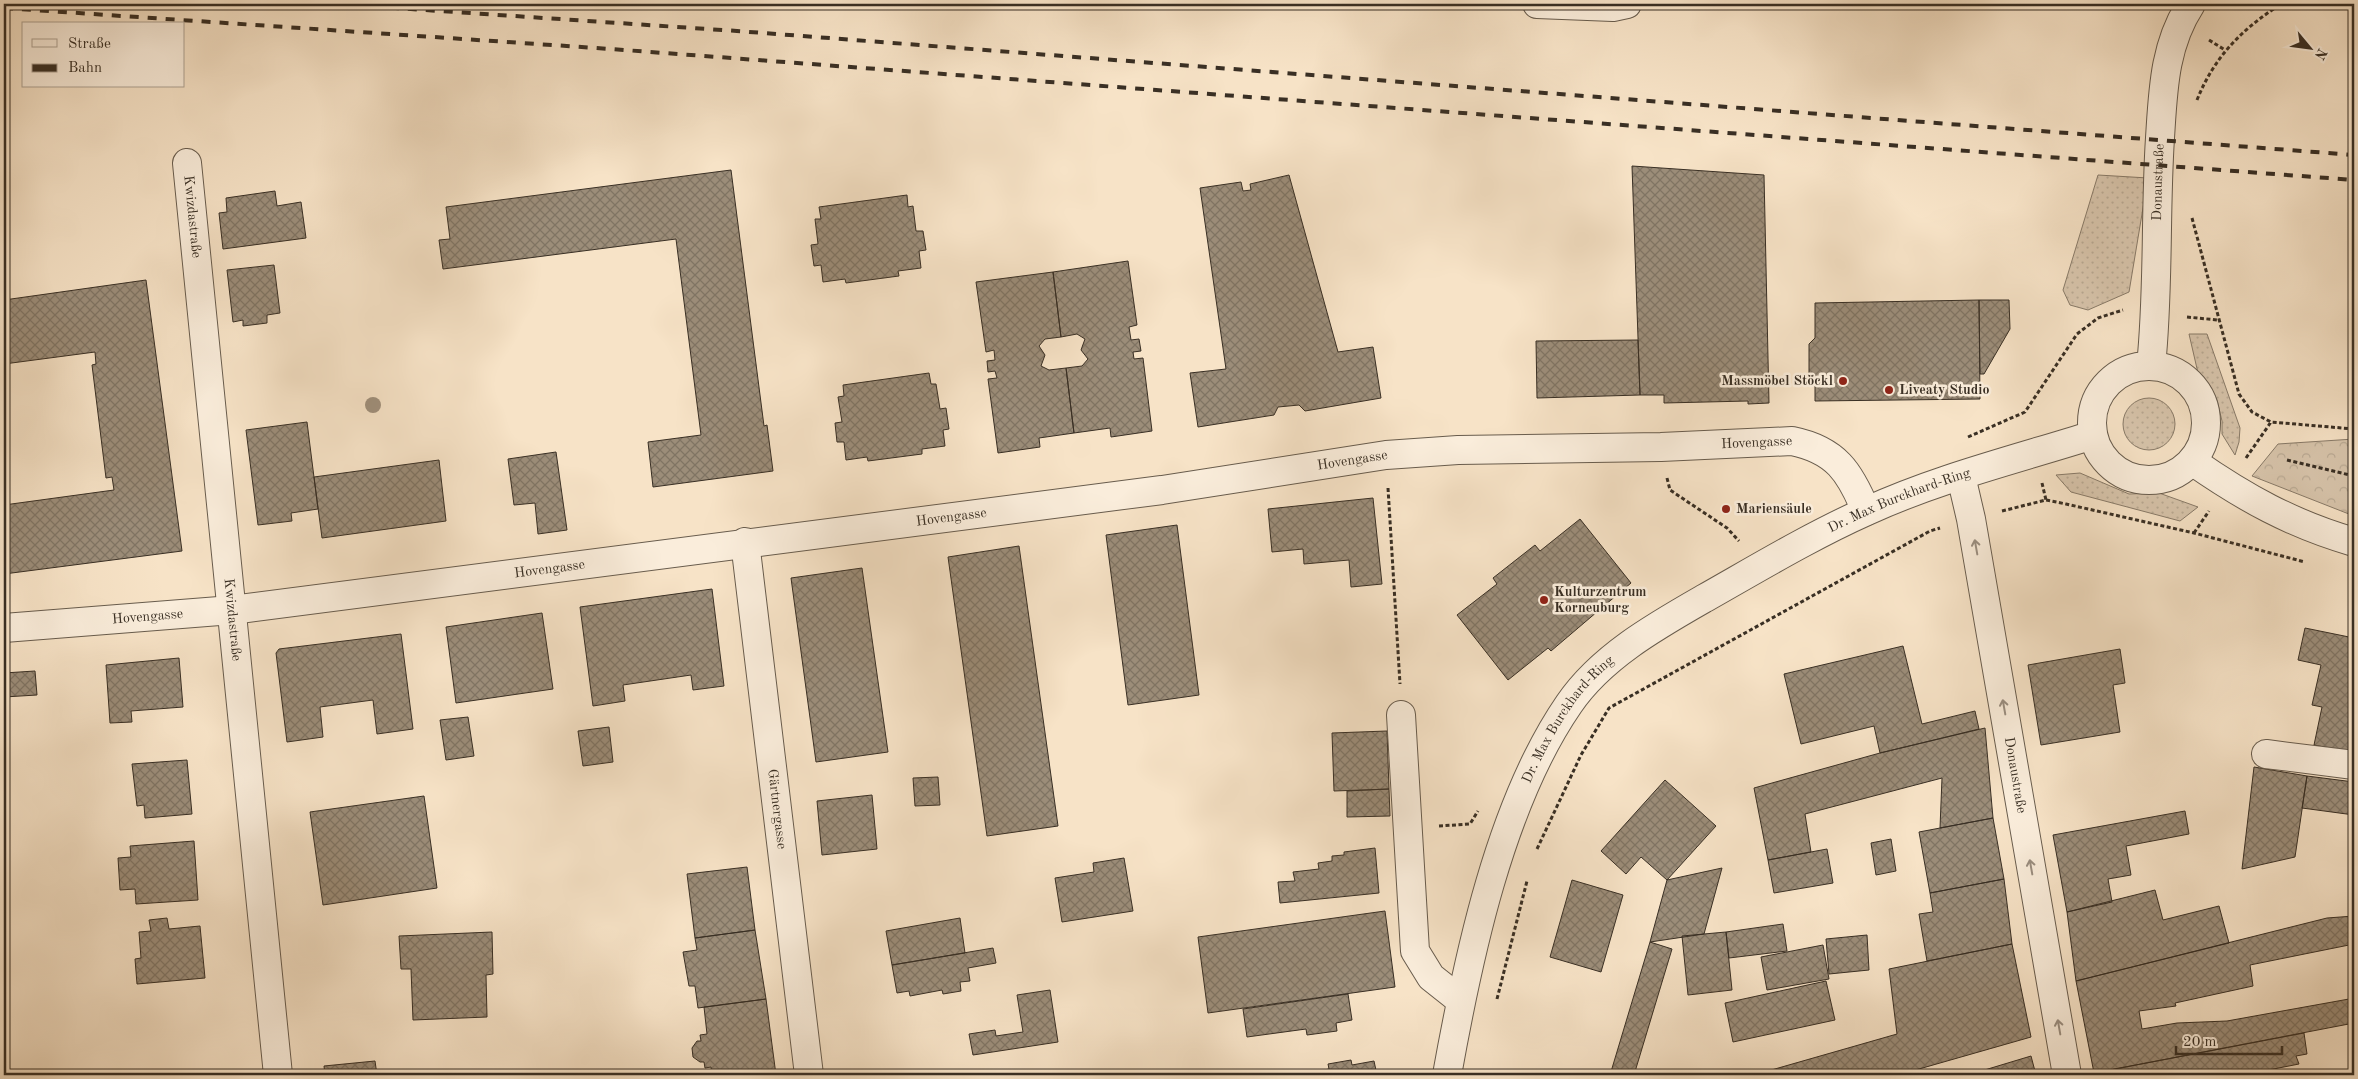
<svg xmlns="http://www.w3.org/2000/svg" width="2358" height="1079" font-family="'Old Standard TT',serif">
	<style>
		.grass { fill: url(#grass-dots); stroke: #887a68 }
		.forest { fill: url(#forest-crowns); stroke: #887a68 }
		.building { fill: url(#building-cross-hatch); stroke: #392f24 }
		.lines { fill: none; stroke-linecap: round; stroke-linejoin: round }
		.street-casing { stroke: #685c4d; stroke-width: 30 }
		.path { stroke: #392f24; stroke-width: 3; stroke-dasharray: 4 2.5; stroke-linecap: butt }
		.street { stroke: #faeddb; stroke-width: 28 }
		.rail { stroke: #392f24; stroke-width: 4; stroke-dasharray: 9 9; stroke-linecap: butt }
		.tree { fill: #a0907c }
		.oneway { stroke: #9a8e80 }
		.poi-dot { fill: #8f2418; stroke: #faeddb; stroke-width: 2 }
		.labels { text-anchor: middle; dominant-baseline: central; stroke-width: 5; stroke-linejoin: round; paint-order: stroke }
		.street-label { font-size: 14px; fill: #392f24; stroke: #faeddb }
		.poi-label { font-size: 14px; font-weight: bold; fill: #392f24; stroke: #faeddb; text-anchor: start }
	</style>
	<defs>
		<pattern id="grass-dots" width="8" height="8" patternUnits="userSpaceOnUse" patternTransform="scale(1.25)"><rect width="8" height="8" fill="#d7c4ab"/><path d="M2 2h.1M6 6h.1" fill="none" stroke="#b9a993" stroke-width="1.8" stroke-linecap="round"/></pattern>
		<pattern id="forest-crowns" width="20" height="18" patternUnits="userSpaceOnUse" patternTransform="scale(1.25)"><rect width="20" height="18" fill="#d7c4ab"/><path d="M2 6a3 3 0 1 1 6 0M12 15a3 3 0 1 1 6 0" fill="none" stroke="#b9a993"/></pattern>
		<pattern id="building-cross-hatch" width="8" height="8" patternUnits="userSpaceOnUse" patternTransform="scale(1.25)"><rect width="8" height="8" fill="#9c8d79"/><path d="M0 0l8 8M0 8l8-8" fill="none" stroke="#807463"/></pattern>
	</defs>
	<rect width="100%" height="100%" fill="#f7e3c7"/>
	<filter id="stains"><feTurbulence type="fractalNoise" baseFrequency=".004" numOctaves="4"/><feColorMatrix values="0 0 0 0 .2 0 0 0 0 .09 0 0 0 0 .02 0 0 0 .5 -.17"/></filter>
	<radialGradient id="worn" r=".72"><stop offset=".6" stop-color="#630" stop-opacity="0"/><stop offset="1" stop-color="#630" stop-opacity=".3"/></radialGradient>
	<path class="grass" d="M2098,175L2148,178L2129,292L2088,310L2070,305L2063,290Z
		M2189,334H2207L2240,428L2239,442L2235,455L2222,434V421L2217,400L2209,384L2198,373Z
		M2123 424a26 26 0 1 1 52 0a26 26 0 1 1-52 0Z
		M2080,473L2129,494L2159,493L2198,507L2180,521L2071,492L2056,475Z"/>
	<path class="forest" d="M2354,439V516L2252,476L2278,444Z"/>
	<path class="building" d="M1632,166L1764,175L1769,403L1748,404V401L1664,403V395H1640Z
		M731,170L764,426L767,425L773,471L653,487L648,442L701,435L676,239L443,269L439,240L450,239L446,207Z
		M1289,175L1338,352L1373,347L1381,398L1305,411L1299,405L1278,407L1274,415L1198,427L1190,373L1226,369L1200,188L1241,182L1243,191L1251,190L1250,184Z
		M275,191L277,206L301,202L306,238L223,249L219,213L227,212L226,198Z
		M907,195L908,207L913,206L916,231H923L926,250L919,251L921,268L898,271L899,276L846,283L845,279L823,282L821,265L814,266L811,245L818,244L815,219H821L819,207Z
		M1128,261L1137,325L1129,327L1131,340L1139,339L1141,351L1133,352L1134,359L1143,358L1152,431L1111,437L1110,428L1074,433L1066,368L1082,366L1088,359L1081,350L1085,339L1077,334L1061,337L1053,272Z
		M274,265L280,313L267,315V323L243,326V320L233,322L227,270Z
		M1053,272L1061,337L1045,339L1039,346L1045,355L1041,366L1049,370L1066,368L1074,433L1039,438L1040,447L998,453L988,379L997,378L995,371L988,372L987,361L995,360L994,350L986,352L976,282Z
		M146,280L182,551L4,574V505L114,490L112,477L106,478L92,365L96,364L95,352L4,364V300Z
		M1979,300L1980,399L1815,401V385L1809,380V344L1815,338V303Z
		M1979,300H2009L2010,329L1984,374H1980Z
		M1638,340L1640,395L1537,398L1536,341Z
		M929,373L931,384H936L940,409L946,408L949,429L943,430L945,446L922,449V454L868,461L867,457L846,460L844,442H837L835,423L842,422L838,397L844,396L843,385Z
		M307,422L318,509L291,513L292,521L258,525L246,430Z
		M556,452L567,530L538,534L535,503L514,505L508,459Z
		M439,460L446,521L322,538L314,477Z
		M1373,498L1382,584L1351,587L1349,560L1304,564L1303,549L1272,552L1268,509Z
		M1580,519L1631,583L1551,651L1548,648L1508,680L1457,615L1497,584L1493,578L1535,545L1540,551Z
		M1177,525L1199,695L1128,705L1106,535Z
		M1019,546L1058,826L987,836L948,557Z
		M862,568L888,752L816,762L791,578Z
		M712,589L724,686L693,690L691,675L623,685L625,701L593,706L580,607Z
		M542,613L553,689L456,703L446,627Z
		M2305,628L2354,638V692L2350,713L2354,714V753L2314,745L2322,707L2312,705L2321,665L2298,660Z
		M401,634L413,729L377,734L373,700L320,707L323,737L287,742L276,653L279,649Z
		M1903,646L1922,724L1975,711L1979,729L1880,753L1874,726L1801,744L1784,674Z
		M2120,649L2125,683L2113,685L2120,732L2041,745L2028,665Z
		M179,658L183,707L131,711L132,722L110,723L106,665Z
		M35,671L37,695L4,697V673Z
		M468,717L474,756L446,760L440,720Z
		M609,727L613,762L583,766L578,731Z
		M1985,728L1993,818L1940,828L1942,778L1805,814L1811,852L1768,860L1754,788L1880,753Z
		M1387,731L1389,789L1334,791L1332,733Z
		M187,760L192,814L145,818L144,805L137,806L132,764Z
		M2254,767L2307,776L2295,857L2242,869Z
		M2307,776L2354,782V815L2302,808Z
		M938,777L940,805L915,806L913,778Z
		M1665,780L1716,826L1667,880L1641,857L1626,874L1601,851Z
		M1389,789L1390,816L1347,817V791Z
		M872,795L877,849L822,855L817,801Z
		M424,796L437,888L323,905L310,812Z
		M2185,811L2189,834L2126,846L2131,875L2108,879L2112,902L2067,912L2053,835Z
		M1993,818L2004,879L1930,893L1919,832Z
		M1891,839L1896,871L1876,875L1871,843Z
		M194,841L198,900L136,904L135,889L120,890L118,858L131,857L130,846Z
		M1375,848L1379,893L1280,903L1278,882L1295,881L1293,872L1319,869L1318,863L1332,861V856L1344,855V852Z
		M1827,849L1833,883L1774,893L1768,860Z
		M1124,858L1133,911L1062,922L1055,878L1094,872L1093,863Z
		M747,867L755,930L695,938L687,874Z
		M1722,868L1704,934L1650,942L1667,880Z
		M2004,879L2012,944L1927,961L1919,914L1933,912L1930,893Z
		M1572,880L1623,895L1601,972L1550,957Z
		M2155,890L2163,920L2219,906L2229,943L2076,981L2067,912Z
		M1385,911L1395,987L1208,1013L1198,937Z
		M2354,916V944L2250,965L2253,986L2175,1003L2176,1006L2139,1011L2142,1029L2177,1023L2227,1021L2349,999V1005H2354V1023L2094,1073L2076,981L2327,918Z
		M167,918L169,929L200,926L205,978L137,984L135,959L141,958L139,932L151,931L149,920Z
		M960,918L965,953L892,965L886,931Z
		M1783,924L1787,951L1729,958L1726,932Z
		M755,930L766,999L698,1008L695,986H689L683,952L697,950L695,938Z
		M492,932L493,974L486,975L487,1017L413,1020L411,969H401L399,936Z
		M1726,932L1732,990L1688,995L1682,936Z
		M1867,935L1869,970L1829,974L1826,939Z
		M1650,942L1672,949L1634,1075H1610Z
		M2012,944L2031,1037L1898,1075H1754L1897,1034L1889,969Z
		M1823,945L1829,979L1767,990L1761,957Z
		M993,948L996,963L968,968L970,981L960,982L961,991L943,994L942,990L910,996L909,991L897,993L892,965Z
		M1826,981L1835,1020L1733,1042L1725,1003Z
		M1050,990L1058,1042L973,1055L969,1034L995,1030L996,1036L1023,1032L1017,995Z
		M1348,994L1352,1020L1336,1023L1337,1031L1307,1035L1306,1029L1247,1037L1243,1009Z
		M766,999L776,1075H712L711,1067L705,1068L704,1062H700L693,1057L692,1048L697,1041H701L700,1035L707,1034L704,1007Z
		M2304,1033L2307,1054L2296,1056L2299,1064L2243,1075H2094V1073Z
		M2031,1056L2036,1075H1968Z
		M1351,1060L1352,1065L1374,1061L1377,1075H1296L1329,1069L1328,1064Z
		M375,1061L377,1075H325L324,1066Z"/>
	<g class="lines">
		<defs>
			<g id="street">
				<path d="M1537,4L1613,7L1627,4"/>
				<path id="s1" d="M187,163L278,1075"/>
				<circle cx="2149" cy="423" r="57"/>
				<path id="s2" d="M2151,366C2159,290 2155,214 2160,138C2163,91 2164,45 2191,4"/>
				<path d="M2192,461C2245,498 2292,524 2354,542"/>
				<path id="s3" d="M1961,476L1971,519L2067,1075"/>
				<path id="s4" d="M745,542L809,1075"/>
				<path id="s5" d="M4,628L232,610L1162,490L1386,455L1458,450L1661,447L1792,441C1836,450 1850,472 1866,511"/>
				<path d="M1401,715L1415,951L1431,977L1460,1000"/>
				<path d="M2266,754L2354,765"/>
				<path id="s6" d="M1447,1075C1468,958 1500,804 1569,704C1601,657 1656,626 1705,598C1758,568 1811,536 1867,511C1939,478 2017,459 2093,435"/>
			</g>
		</defs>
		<use href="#street" class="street-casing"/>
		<path class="path" d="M2209,40L2225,50
			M2197,100C2214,57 2242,29 2281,4
			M2192,218L2239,394L2252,412L2271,422L2354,429
			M2187,317L2218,320
			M1968,437L2025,412L2077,334L2098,318L2123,310
			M2246,458L2271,422
			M2287,460L2354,476
			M1667,478L1670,490L1727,528L1739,541
			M2042,483L2046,500
			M1388,488L1400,684
			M2002,511L2046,500L2066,504L2194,533L2305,562
			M2194,533L2209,511
			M1439,826L1470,824L1478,811
			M1537,849L1581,755L1609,708L1930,531L1940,528
			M1497,999L1527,881"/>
		<use href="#street" class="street"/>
		<path class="rail" d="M336,4L737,31L2354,155
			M4,8L611,49L2354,180"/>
	</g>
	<circle class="tree" cx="373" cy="405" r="8"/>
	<defs><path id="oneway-shaft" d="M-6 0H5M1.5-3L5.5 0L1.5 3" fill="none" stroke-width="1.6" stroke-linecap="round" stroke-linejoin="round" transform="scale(1.25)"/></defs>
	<g class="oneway">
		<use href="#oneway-shaft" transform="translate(1976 547) rotate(-100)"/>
		<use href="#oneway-shaft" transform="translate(2004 707) rotate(-100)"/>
		<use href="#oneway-shaft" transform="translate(2031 867) rotate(-100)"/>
		<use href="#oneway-shaft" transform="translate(2059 1027) rotate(-100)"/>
	</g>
	<g class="poi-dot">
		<circle cx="1843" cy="381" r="5"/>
		<circle cx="1889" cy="390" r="5"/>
		<circle cx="1726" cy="509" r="5"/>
		<circle cx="1544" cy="600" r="5"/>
	</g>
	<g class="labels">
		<g class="street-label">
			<text stroke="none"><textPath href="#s2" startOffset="184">Donaustraße</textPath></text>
			<text stroke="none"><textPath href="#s1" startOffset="54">Kwizdastraße</textPath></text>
			<text stroke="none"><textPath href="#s5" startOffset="1764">Hovengasse</textPath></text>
			<text stroke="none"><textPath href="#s5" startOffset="1359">Hovengasse</textPath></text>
			<text stroke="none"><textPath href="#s6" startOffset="785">Dr. Max Burckhard-Ring</textPath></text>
			<text stroke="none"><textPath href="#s5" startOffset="954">Hovengasse</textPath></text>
			<text stroke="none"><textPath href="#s5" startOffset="549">Hovengasse</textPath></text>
			<text stroke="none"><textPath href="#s5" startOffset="144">Hovengasse</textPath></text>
			<text stroke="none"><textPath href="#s1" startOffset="459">Kwizdastraße</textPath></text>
			<text stroke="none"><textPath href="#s6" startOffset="380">Dr. Max Burckhard-Ring</textPath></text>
			<text stroke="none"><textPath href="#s3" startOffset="304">Donaustraße</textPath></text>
			<text stroke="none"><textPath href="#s4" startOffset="269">Gärtnergasse</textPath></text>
		</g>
		<g class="poi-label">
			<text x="1833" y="381" text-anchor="end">Massmöbel Stöckl</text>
			<text x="1899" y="390">Liveaty Studio</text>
			<text x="1736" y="509">Mariensäule</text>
			<text x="1554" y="592">Kulturzentrum<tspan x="1554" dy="16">Korneuburg</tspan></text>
		</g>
	</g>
	<rect width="2358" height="1079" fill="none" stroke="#f7e3c7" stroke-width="20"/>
	<rect x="5" y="5" width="2348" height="1069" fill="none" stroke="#392f24" stroke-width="2.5"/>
	<rect x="10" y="10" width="2338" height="1059" fill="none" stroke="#392f24"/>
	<rect x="22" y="22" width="162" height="65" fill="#faeddb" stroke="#ada192"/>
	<rect x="32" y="39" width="25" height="8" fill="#faeddb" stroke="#ada192"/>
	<text x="68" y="48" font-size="15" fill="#392f24">Straße</text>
	<rect x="32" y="64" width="25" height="8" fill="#392f24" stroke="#ada192"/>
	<text x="68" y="72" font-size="15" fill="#392f24">Bahn</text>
	<g transform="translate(2310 48) rotate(119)" stroke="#faeddb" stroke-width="4" paint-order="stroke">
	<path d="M0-4L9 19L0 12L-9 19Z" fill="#392f24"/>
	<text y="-8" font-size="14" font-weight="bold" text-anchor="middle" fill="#392f24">N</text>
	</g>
	<path d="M2176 1046v8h106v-8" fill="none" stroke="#392f24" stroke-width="2.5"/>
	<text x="2183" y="1046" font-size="15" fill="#392f24" stroke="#faeddb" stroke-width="4" paint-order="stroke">20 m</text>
	<rect width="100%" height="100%" filter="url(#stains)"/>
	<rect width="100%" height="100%" fill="url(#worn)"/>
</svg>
